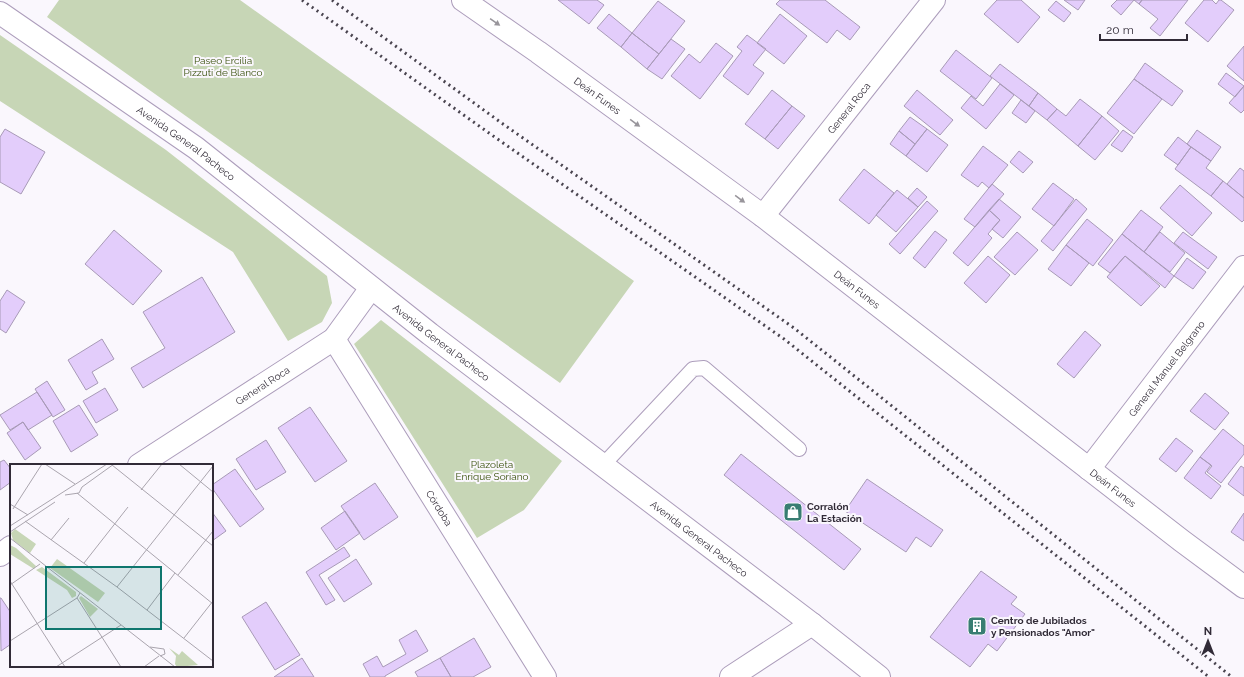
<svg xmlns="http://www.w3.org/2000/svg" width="1244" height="677" font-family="Raleway,sans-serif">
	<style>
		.green { fill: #c7d6b6 }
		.building { fill: #e3cdfb; stroke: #a89ab7 }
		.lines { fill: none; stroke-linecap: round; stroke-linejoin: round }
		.lane-casing { stroke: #ac9dbb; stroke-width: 16 }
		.street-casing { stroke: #ac9dbb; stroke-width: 24 }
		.secondary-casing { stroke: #ac9dbb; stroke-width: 24 }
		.lane { stroke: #fff; stroke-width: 14 }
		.street { stroke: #fff; stroke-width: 22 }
		.secondary { stroke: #fff; stroke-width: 22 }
		.rail { stroke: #49444f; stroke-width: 3; stroke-dasharray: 2 4; stroke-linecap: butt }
		.oneway { fill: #98959b }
		.labels { text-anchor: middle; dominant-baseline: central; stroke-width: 4; stroke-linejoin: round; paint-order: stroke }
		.park-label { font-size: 10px; fill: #38500b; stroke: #faf7fd }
		.street-label { font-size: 10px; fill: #312b37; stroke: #faf7fd }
		.poi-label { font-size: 10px; font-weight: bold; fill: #312b37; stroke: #faf7fd; text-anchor: start }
		.inset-road { fill: none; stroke: #aaa5ae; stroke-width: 1 }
		.view { fill: #0f766e; fill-opacity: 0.15; stroke: #0f766e; stroke-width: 2 }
		.inset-edge { fill: none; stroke: #312b37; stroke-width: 2 }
	</style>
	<rect width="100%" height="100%" fill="#faf7fd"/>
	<path class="green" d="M59,0H240L634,281L560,383L47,17Z
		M0,35L166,150L327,276L332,303L322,322L288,341L233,252L0,101Z
		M381,320L562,461L524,510L477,538L354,344Z"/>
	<path class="building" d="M558,0H597L604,5L589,24Z
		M780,0H825L860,27L850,40L837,30L827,43L776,4Z
		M997,0H1021L1040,17L1018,43L984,14Z
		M1064,0H1085L1078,10Z
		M1117,0H1134L1121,15L1111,6Z
		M1134,0H1142L1139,4Z
		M1142,0H1188L1160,36L1150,28L1158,19L1139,4Z
		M1204,0H1212L1216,4L1219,0H1221L1234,10L1208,42L1185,23Z
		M658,1L685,21L659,54L632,33Z
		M1056,1L1071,13L1064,22L1048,10Z
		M609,14L632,33L621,47L597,28Z
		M780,14L807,36L784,64L757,43Z
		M632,33L659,54L647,69L621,47Z
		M747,35L766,49L753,65L764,73L748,95L723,76L742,51L737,47Z
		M671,39L685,49L662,79L647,69Z
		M716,43L733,56L700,99L671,76L689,54L700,63Z
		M1244,46V81L1227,66Z
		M956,50L992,78L976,99L940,71Z
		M1145,63L1183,91L1172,106L1134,79Z
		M1000,64L1038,93L1029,106L990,76Z
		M1226,73L1244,86L1235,97L1218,84Z
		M1134,79L1162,99L1134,134L1107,113Z
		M1000,84L1014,95L986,129L961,108L971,96L983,106Z
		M1244,86V110L1241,113L1229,103Z
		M772,90L792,106L765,139L745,124Z
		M917,90L953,120L940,135L904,106Z
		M1038,93L1057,109L1047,120L1029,106Z
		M1080,99L1102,116L1078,146L1047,120L1057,109L1066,116Z
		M1021,100L1035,111L1026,123L1012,113Z
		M792,106L805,116L778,149L765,139Z
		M1102,116L1119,131L1095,160L1078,146Z
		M910,117L927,129L915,144L899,131Z
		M5,129L45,152L21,194L0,182V137Z
		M927,129L948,145L927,172L906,156Z
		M1123,130L1133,137L1122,152L1111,145Z
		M1197,130L1221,147L1211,161L1187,144Z
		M899,131L915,144L906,156L890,144Z
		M1178,137L1191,147L1178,165L1164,155Z
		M983,146L1008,165L989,188L982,182L978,187L961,175Z
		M1191,147L1211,161L1206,168L1223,181L1211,196L1175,169Z
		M1019,151L1033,162L1023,173L1010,162Z
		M1240,168L1244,171V198L1227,184Z
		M864,169L894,193L869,224L839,200Z
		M1223,181L1244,198V220L1242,222L1211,196Z
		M1053,183L1074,199L1054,226L1032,209Z
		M992,184L1004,194L975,227L964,219Z
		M1180,185L1212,213L1192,236L1160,208Z
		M917,188L927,197L918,207L908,198Z
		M897,190L918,207L896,232L876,215Z
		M999,199L1021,217L1003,238L992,229L1000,220L989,210Z
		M1076,199L1087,209L1053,251L1041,241Z
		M927,201L938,211L900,254L889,244Z
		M989,210L1000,220L988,234L992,238L968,266L953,253Z
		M1141,210L1163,227L1144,252L1122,234Z
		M1087,219L1113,240L1093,266L1066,245Z
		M114,230L162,271L133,305L85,264Z
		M935,231L947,240L925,268L913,258Z
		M1017,232L1038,250L1015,275L994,257Z
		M1160,232L1185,253L1170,272L1144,252Z
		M1183,232L1217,257L1208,269L1174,243Z
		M1122,234L1174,276L1165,288L1125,256L1110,273L1098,264Z
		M1066,245L1089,263L1071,286L1048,269Z
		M988,256L1010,275L986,303L964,283Z
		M1125,256L1160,286L1141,306L1107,277Z
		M1187,258L1206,272L1193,289L1174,276Z
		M202,277L235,332L143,388L131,368L165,348L143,312Z
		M7,290L25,302L6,333L0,329V301Z
		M1085,331L1101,345L1074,378L1057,364Z
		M102,339L114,359L92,372L98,383L86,390L68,360Z
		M47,381L65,410L53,417L35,389Z
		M105,388L118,410L96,423L83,401Z
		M37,392L52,415L28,430L23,422L10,430L0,415Z
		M1205,393L1229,413L1215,430L1190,411Z
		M79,405L98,435L71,452L53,421Z
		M310,407L347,461L315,482L278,428Z
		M23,422L41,448L25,460L7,433Z
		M1223,429L1244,446V454L1221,483L1207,472L1212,466L1200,457Z
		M1176,438L1193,451L1176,472L1159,459Z
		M266,440L286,472L256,490L236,459Z
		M741,454L861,549L844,570L724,475Z
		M1200,457L1211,465L1205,473L1221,486L1211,499L1184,478Z
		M4,460L11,469V482L0,490V462Z
		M1241,466L1244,468V496L1228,484Z
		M235,469L264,509L240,527L212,488V485Z
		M867,479L943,530L931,547L916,537L906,552L845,511Z
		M375,483L398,517L364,540L341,506Z
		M345,511L360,533L336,550L321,528Z
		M212,512L226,531L212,541Z
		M1244,513V541L1231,532Z
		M344,547L350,556L319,575L335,600L326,605L306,572Z
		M356,559L372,584L344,602L328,578Z
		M981,571L1017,597L1011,604L1025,614L997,651L988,644L970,667L930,637Z
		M0,598H1L11,613V644L1,651Z
		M266,602L300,655L275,670L242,617Z
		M416,630L428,651L385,676V677H370L363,664L377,656L383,667L406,654L399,640Z
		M474,638L491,667L473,677H451L440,658Z
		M302,658L314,677H274Z
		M440,658L451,677H418L415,672Z"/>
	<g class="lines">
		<defs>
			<path id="lane" d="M603,465L693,369L704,368L799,449"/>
			<g id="street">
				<path id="s1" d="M763,216L934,0"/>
				<path id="s2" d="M334,339L545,677"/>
				<path id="s3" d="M139,465L334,339L371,288"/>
				<path id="s4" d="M1089,469L1244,267"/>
				<path d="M0,555L11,547"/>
				<path d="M731,677L812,624"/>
			</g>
			<g id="secondary">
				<path id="s5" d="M463,0L538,52L763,216L1182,541L1244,587"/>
				<path id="s6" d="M0,13L196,148L430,334L812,624L879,677"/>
			</g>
		</defs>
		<use href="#lane" class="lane-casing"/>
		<use href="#street" class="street-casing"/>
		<use href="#secondary" class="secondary-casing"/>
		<use href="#lane" class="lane"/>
		<use href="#street" class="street"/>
		<use href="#secondary" class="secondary"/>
		<path class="rail" d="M302,0L496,138L784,339L1209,677
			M332,0L503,124L794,328L1232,677"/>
	</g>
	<defs><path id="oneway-solid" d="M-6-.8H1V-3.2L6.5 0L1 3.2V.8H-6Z"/></defs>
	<g class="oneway">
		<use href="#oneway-solid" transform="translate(495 22) rotate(35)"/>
		<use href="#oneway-solid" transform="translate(635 123) rotate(36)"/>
		<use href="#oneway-solid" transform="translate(740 199) rotate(36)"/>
	</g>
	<defs>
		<symbol id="shop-square" viewBox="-11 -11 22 22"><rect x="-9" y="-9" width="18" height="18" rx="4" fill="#387d72" stroke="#faf7fd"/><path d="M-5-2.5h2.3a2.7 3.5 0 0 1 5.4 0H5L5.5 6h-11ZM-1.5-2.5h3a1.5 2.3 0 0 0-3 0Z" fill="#fff"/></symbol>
		<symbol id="building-square" viewBox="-11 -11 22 22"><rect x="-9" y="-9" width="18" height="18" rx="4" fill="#387d72" stroke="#faf7fd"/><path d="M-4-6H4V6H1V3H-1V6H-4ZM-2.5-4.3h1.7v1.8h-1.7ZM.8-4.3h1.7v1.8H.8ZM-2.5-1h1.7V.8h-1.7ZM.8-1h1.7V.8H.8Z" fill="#fff"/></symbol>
	</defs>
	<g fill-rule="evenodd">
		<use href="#shop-square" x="782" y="501" width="22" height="22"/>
		<use href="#building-square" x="966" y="615" width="22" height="22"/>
	</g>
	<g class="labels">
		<g class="park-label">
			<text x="223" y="60">Paseo Ercilia<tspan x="223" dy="12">Pizzuti de Blanco</tspan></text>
			<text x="492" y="464">Plazoleta<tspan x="492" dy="12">Enrique Soriano</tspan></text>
		</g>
		<g class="street-label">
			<text stroke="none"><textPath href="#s5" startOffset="165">Deán Funes</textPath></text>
			<text stroke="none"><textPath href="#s1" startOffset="138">General Roca</textPath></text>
			<text stroke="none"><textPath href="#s6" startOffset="227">Avenida General Pacheco</textPath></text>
			<text stroke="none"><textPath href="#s5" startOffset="489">Deán Funes</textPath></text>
			<text stroke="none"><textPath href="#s6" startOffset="551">Avenida General Pacheco</textPath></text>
			<text stroke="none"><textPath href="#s4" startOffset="127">General Manuel Belgrano</textPath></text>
			<text stroke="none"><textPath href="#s3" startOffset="147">General Roca</textPath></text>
			<text stroke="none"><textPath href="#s5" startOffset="813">Deán Funes</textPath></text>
			<text stroke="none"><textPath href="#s2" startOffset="199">Córdoba</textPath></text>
			<text stroke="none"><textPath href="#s6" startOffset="875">Avenida General Pacheco</textPath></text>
		</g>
		<g class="poi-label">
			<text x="807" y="506">Corralón<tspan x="807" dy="12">La Estación</tspan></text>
			<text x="991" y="620">Centro de Jubilados<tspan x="991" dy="12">y Pensionados "Amor"</tspan></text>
		</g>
	</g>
	<g transform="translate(10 464)">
		<rect width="203" height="203" fill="#faf7fd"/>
		<path d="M5,65L26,80L20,89L3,76L1,69ZM0,81L6,84L26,102L24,105L0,90ZM47,95L95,129L88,138L40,104ZM32,103L66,128V132L62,134L57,126L26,106ZM71,132L88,145L80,153L69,134ZM159,184L169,191L172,187L188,201L167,203L165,200L166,192Z" fill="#c7d6b6"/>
		<path class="inset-road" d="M35,0L65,20M169,0L203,28M102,1L203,82M72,23L104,0M131,26L152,0M67,29L203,140M55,31L69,29L72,23M0,40L18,51M3,45L32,0M15,57L107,123L203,197M0,62L97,0M0,68L45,38M0,74L165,203M41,76L59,54M74,99L118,43M168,111L203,67M0,117L55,203M0,121L30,100M107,123L203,2M67,134L111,203M137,146L165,109M174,174L203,137M0,177L67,134L70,129M140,183L154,185L155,190L150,192M46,203L111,161M134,203L149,192"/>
		<path class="view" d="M36,103H151V165H36Z"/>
		<rect width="203" height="203" class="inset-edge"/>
	</g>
	<g transform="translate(1208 641)" stroke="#faf7fd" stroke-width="3" paint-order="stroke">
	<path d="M0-3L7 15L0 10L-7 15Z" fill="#312b37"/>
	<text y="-6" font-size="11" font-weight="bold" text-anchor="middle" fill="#312b37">N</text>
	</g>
	<path d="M1100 34v6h87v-6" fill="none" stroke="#312b37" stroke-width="2"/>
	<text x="1106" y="34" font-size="12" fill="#312b37" stroke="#faf7fd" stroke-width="3" paint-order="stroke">20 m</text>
</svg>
